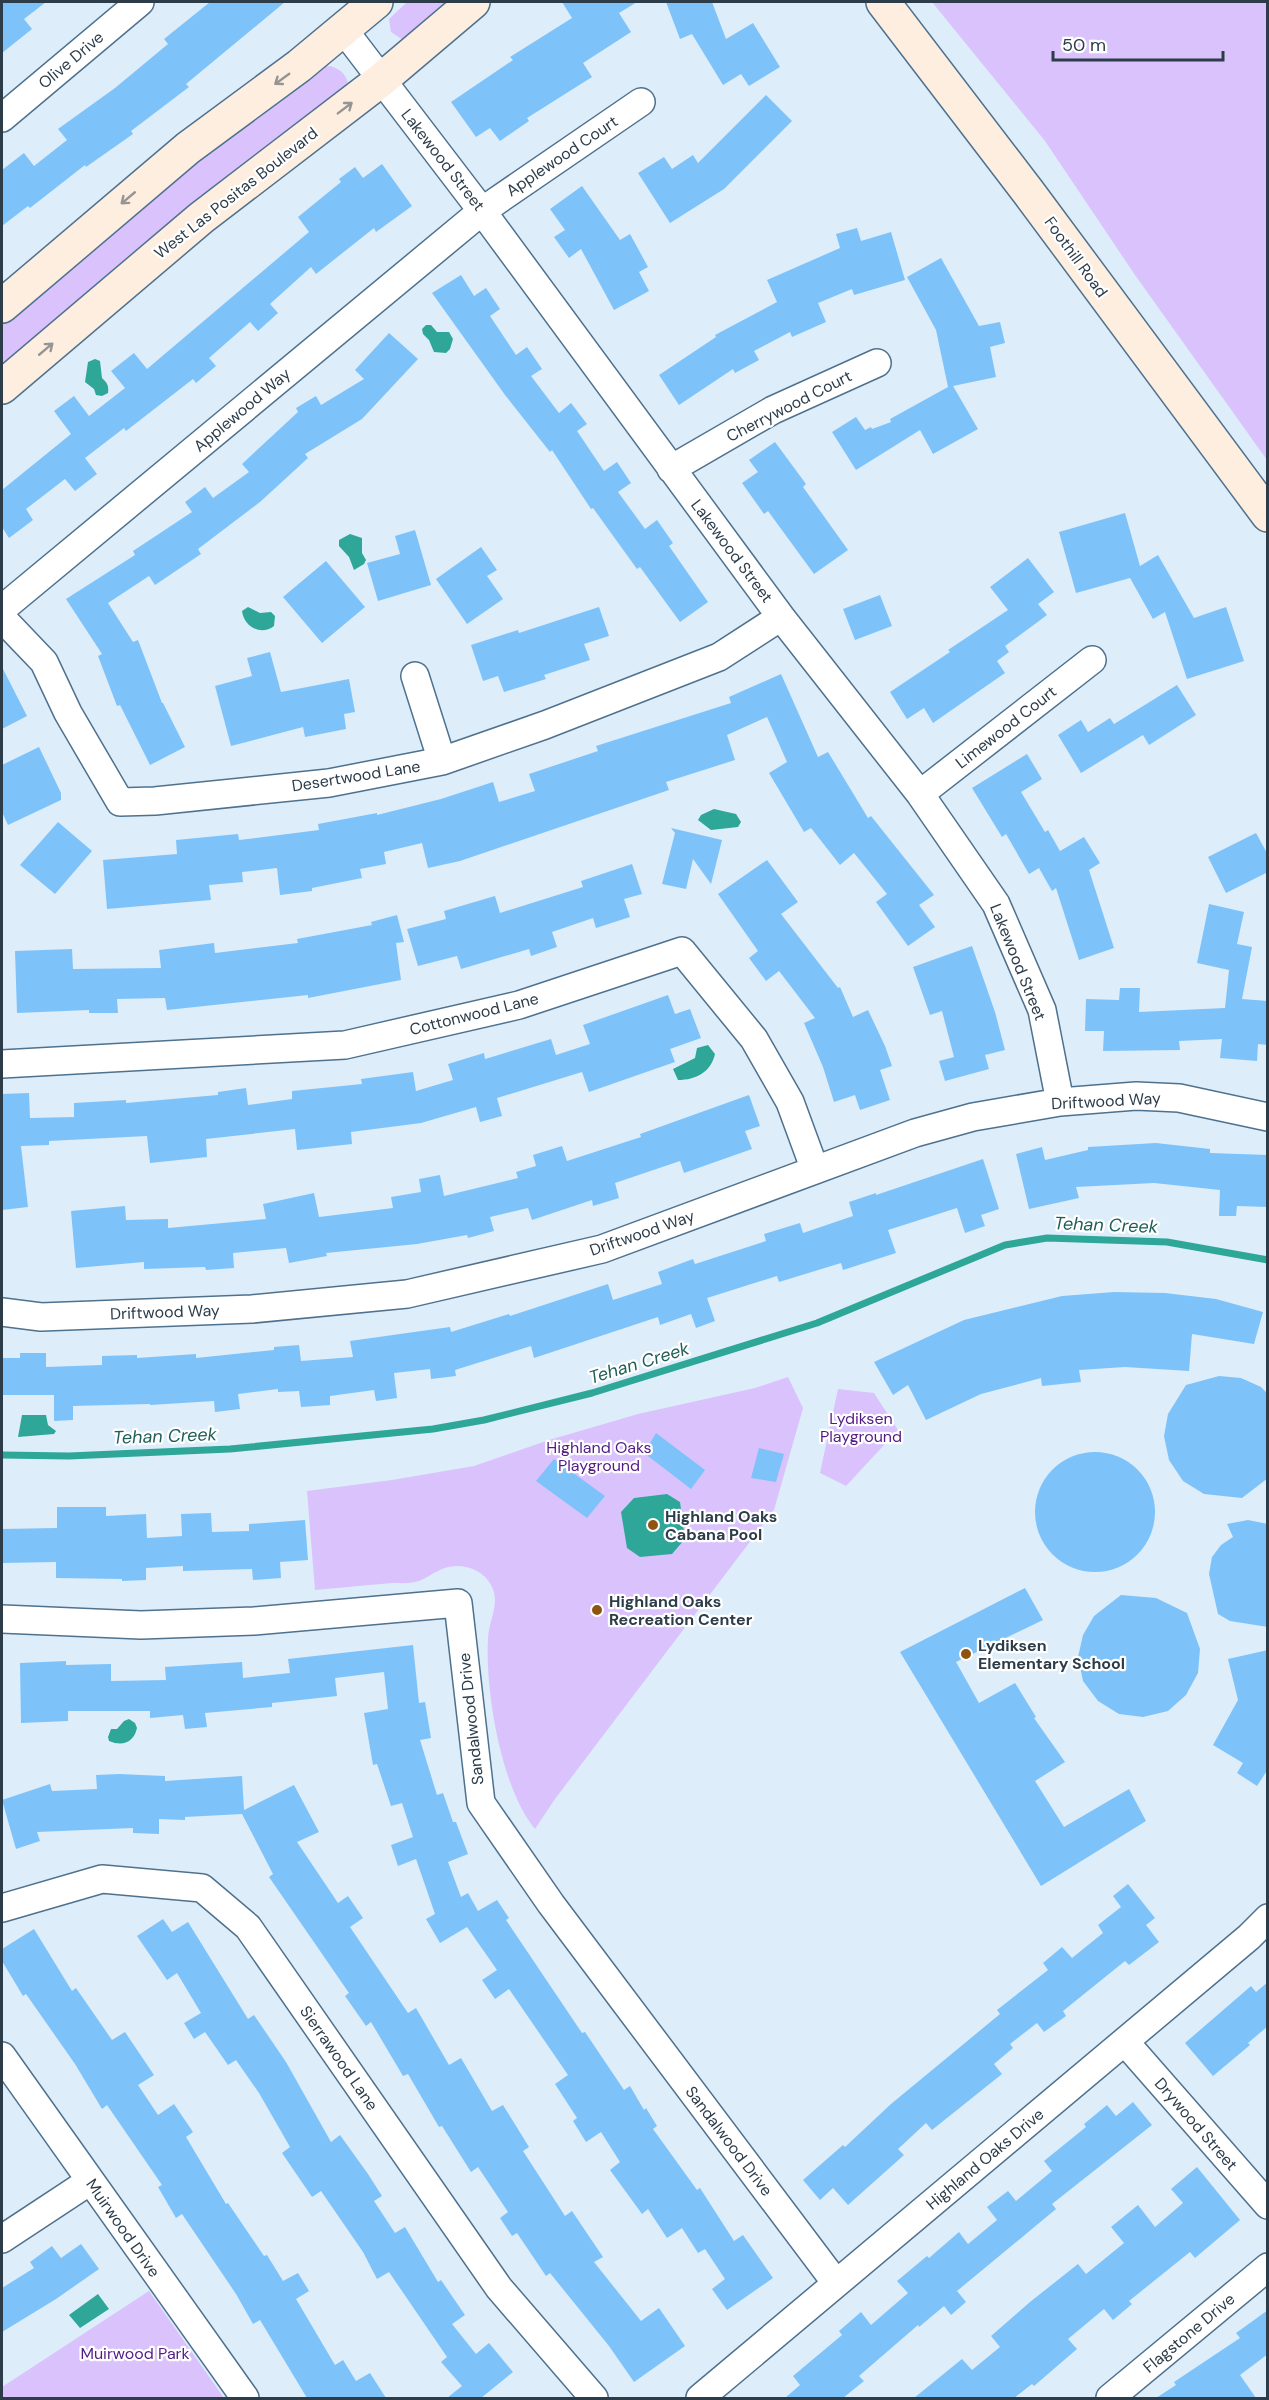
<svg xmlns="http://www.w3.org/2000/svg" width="1269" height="2400" font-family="'DM Sans',sans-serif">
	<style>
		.green { fill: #dac2fd }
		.water { fill: #2ea799 }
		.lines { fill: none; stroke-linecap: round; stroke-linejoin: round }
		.stream { stroke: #2ea799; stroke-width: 7 }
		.building { fill: #7dc3fa }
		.minor-casing { stroke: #4e718e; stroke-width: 30 }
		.secondary-casing { stroke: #4e718e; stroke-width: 36 }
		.minor { stroke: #fff; stroke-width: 27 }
		.secondary { stroke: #feeee0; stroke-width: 33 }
		.oneway { stroke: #959594 }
		.poi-dot { fill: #8e5410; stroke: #fff; stroke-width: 2 }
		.labels { text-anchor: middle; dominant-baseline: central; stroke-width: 4.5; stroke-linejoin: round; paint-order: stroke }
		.street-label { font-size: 16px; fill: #2c3c49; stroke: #fff }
		.park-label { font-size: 16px; fill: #531b84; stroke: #fff }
		.poi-label { font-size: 16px; font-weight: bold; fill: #2c3c49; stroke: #fff; text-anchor: start }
		.water-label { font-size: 18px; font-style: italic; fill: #205f57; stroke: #fff }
	</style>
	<rect width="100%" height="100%" fill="#deedfa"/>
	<path class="green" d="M407,2H458L403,40L391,32L389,19Z
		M932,2H1267V460L1135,275L1045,141Z
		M330,66C343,70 347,76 349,88L2,375V316L201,148L321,67Z
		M788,1377L803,1408L774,1510L555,1799L535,1829C501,1788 485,1691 488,1638C489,1619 501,1603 491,1585C484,1572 470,1566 457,1566C441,1566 433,1575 419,1581C411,1584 400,1583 392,1583C366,1585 341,1588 315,1590L307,1491L392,1480L474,1466L549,1440L638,1414L755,1388Z
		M838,1389L874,1393L898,1430L846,1486L820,1473Z
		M149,2291L224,2398H2V2387Z"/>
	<path class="water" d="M426,325H431L437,332H449L453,339L450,349L446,353L434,352L429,340L423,334L422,329Z
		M95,359L100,361L102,378C107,383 109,385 108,393L102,396L96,395L94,389L85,382L88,362Z
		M350,534L362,538V553L366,560L364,564L354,570L349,557L339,546V540Z
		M248,607L260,613L271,612L275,616L274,626C261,636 244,627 242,611Z
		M714,809L736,814L741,822L738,827L711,830L698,820L701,815Z
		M708,1045L715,1054C711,1072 696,1080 678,1080L673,1069L695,1058L697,1048Z
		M22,1415H46L48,1425L56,1431L54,1434L18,1437Z
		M667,1494L680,1502L685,1539L672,1554L640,1557L627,1548L621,1512L634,1498Z
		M129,1719L135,1723L137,1728C134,1742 123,1747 109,1741L108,1737L111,1729H117L124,1721Z
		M98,2294L109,2309L80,2328L69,2315Z"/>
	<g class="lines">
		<path class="stream" d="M2,1455L69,1456L230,1449L433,1429L484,1420L592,1393L817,1323L1005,1245L1047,1238L1167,1242L1268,1260"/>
	</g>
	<path class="building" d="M2,2H46L24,19L32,29L2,53Z
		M210,2H285L186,84L189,87L131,131L133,134L86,167L85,165L30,208L28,206L2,226V170L24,153L34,166L67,140L58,129L115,88L168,44L164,39Z
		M562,2H637L619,13L631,32L583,63L592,77L527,118L529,121L500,141L490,128L476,137L451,102L513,60L510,57L572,18Z
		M666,2H712L726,39L753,23L780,67L749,86L741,74L723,85L692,34L680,39Z
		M766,95L792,121L724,189L670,223L638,173L664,157L672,169L693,155L698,163Z
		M382,164L412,206L376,232L374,228L316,274L311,267L270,304L278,313L258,331L250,322L209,358L216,366L196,383L193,379L126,431L124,428L85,458L97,474L75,491L65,479L26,509L33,520L9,538L2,527V490L71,434L54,411L74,396L89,416L125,388L111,371L134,353L147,369L309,232L298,217L341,182L339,179L355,167L363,178Z
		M582,186L620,240L630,234L648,267L639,272L649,291L614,310L581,249L569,258L554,237L565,230L550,209Z
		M857,228L861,241L891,232L905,280L854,295L852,289L818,303L826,322L792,337L790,332L754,351L759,360L735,373L733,369L679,405L659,375L716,337L715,335L777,302L767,280L840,248L836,234Z
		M941,258L979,326L1000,322L1005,343L990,347L996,377L953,386L978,429L933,454L920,430L856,470L832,432L856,417L865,430L871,427L872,429L891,422L890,419L948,387L936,330L907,277Z
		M461,275L474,296L486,288L500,309L490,316L516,355L527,347L542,369L531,376L559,413L571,403L587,424L577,431L604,471L617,462L631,483L618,492L645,529L657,520L673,543L669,546L708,602L680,622L640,567L637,569L593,508L591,509L552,450L550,452L505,395L432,293Z
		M389,333L418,359L362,419L305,454L308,458L260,502L198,549L201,554L155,585L149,576L108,603L133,642L138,640L162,703H163L185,747L150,765L120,705L117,706L98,656L102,654L66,599L135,555L133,551L192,512L185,502L205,487L213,498L249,472L242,464L298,412L296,408L316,396L321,405L364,379L355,370Z
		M775,442L806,484L803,487L848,550L814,574L768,511L764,514L742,483L758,472L749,460Z
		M1125,513L1140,566L1158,555L1194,618L1226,607L1244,661L1187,679L1165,612L1153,619L1130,578L1076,593L1059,532Z
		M415,530L431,585L378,601L367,563L400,554L395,536Z
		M481,547L497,570L487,576L503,599L467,624L436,579Z
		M1028,558L1054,592L1038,604L1047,615L1005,646L1009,652L997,661L1005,673L933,723L924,708L907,719L890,692L950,652L948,650L1008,610L990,587Z
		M326,561L365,607L322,643L283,597Z
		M880,595L892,626L855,640L843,609Z
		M599,607L609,636L584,644L590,660L544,675L546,679L504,692L498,676L483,681L471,645L518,630L519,633Z
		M270,652L281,692L349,679L355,712L344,714L346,729L305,737L303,727L231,746L215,686L252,676L247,658Z
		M2,667L27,716L2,729Z
		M781,674L818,757L828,752L868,818L871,816L934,895L919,905L935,927L908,946L876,902L887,894L854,853L840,865L811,828L804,832L769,773L787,762L767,717L727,735L735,760L666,782L669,790L460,861L428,868L422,843L384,852L386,864L360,869L362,878L312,888V891L280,895L277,868L242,872L243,882L209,885L211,900L107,909L103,860L177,854L176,840L238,834L239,840L319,830L318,824L377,813V815L441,799L493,782L499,802L535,791L529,774L598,751L596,746L731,703L729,697Z
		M1177,685L1196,715L1149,745L1143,735L1081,773L1058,735L1081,720L1088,732L1110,718L1114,724Z
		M39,747L61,793V800L8,825L2,812V765Z
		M1027,754L1042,779L1021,792L1045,832L1048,830L1060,851L1084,837L1100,863L1089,870L1114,948L1079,960L1056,888L1052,891L1039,868L1029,874L1006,834L1002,837L972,788Z
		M58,822L92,851L55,894L20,865Z
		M671,828L722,840L711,884L693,859L686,889L662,884L675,833Z
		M1256,833L1268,855V872L1226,893L1208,857Z
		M767,860L798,902L781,914L838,988L840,987L853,1017L868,1010L885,1046L892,1066L880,1070L890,1100L860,1110L855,1095L834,1102L823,1067L804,1023L815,1018L779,971L766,981L749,958L758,951L718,894Z
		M632,864L642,894L624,899L630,917L596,928L593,918L552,932L557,947L531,956L529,949L461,969L457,956L418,966L407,929L446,919L444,911L495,896L500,913L583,887L581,881Z
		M1209,904L1244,912L1237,944L1252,947L1242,999L1268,1001V1045L1258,1044L1257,1061L1220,1058L1222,1039L1179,1041L1180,1050L1103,1051L1104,1031H1085L1086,999L1119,1000L1120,988H1140L1139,1012L1225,1008L1229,970L1197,963Z
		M397,915L404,942L396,943L401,980L308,998V995L167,1010L165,998L117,999L118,1013H89V1010L17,1013L15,951L72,949L73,969L161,968L159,950L214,943L215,953L298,943L297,939L372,925L371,922Z
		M972,946L995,1012L1005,1050L985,1055L989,1069L945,1081L939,1061L954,1057L942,1011L930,1015L913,967Z
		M668,995L675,1014L690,1009L701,1038L670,1049L675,1062L589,1092L582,1072L497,1098L502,1116L480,1122L476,1107L421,1123L351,1132L352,1144L297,1150L295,1129L206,1139L207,1157L150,1163L147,1136L49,1141V1145L21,1146L28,1207L2,1210V1094L29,1093L30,1118L74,1117V1103L126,1100V1103L218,1095V1092L246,1088L248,1105L292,1099V1091L362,1084L361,1079L413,1072L416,1091L453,1080L448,1064L484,1053L485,1059L551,1039L556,1055L590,1044L583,1025Z
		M749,1095L760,1126L745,1131L752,1149L684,1173L680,1161L615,1183L619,1198L593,1206L592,1200L532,1220L528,1208L490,1217L494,1231L468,1238L467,1235L417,1244L326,1253L327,1256L289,1263L286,1248L233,1253L234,1268L206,1270L205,1267L144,1269V1262L76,1268L71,1211L125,1206L126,1220L168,1219V1228L266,1219L263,1204L314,1193L319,1217L393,1208L391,1197L421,1192L419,1179L440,1175L444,1196L518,1178L516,1172L536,1166L533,1155L562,1146L567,1161L641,1137L640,1134Z
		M1156,1143L1210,1149V1153L1268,1155L1267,1207L1237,1206L1236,1216H1219L1220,1190L1154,1183L1076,1187L1079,1198L1029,1209L1016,1154L1042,1147L1045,1160L1088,1150V1147Z
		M983,1159L999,1209L981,1215L985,1226L965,1233L957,1208L888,1230L896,1253L843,1270L841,1263L779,1282L777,1276L707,1298L715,1321L696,1328L691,1314L660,1325L658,1317L534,1358L531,1346L455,1370L456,1376L431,1379L430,1369L394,1373L397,1398L376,1401L374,1390L330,1396V1405L301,1407L299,1391L278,1392V1389L238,1394L240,1409L215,1412L214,1401L150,1405V1404L73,1406V1420L54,1421V1395H2V1358H20V1353H46V1367L102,1365V1356L137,1355V1358L196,1354V1358L274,1350V1347L299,1345L301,1361L353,1357L350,1341L450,1327L451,1332L509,1314L510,1316L608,1284L613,1300L662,1284L658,1272L693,1259L695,1264L766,1241L764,1234L800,1223L803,1233L853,1216L849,1202L876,1193V1195Z
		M1114,1292L1165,1293L1216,1299L1263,1312L1254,1344L1192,1334L1189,1371L1125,1367L1079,1370L1081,1382L1042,1386L1041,1378L981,1394L926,1420L908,1385L893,1395L874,1362L964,1320L1062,1296Z
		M1219,1376L1241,1378L1261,1387L1268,1394V1478L1242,1498L1204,1494L1183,1481L1169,1460L1164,1436L1168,1414L1186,1385Z
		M656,1433L705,1470L691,1489L644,1453Z
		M759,1448L784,1454L776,1482L751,1478Z
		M1035 1512a60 60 0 1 1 120 0a60 60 0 1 1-120 0Z
		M554,1459L605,1496L587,1518L536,1481Z
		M57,1507H106V1516L146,1514L147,1538L182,1536L181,1514L211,1513L212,1532L249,1531V1524L305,1520L308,1560L280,1562L281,1578L253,1580L252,1569L183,1571V1566L146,1568V1580L122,1581V1579L56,1578V1562L2,1563V1529L57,1528Z
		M1248,1520L1268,1524V1627L1230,1621L1218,1614L1209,1574L1212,1557L1221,1545L1233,1537L1227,1524Z
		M1025,1588L1043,1620L956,1662L979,1703L1015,1683L1036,1717L1034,1718L1065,1762L1035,1781L1064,1827L1129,1789L1146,1821L1041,1886L900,1652Z
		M1121,1595L1156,1598L1187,1613L1200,1649L1198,1673L1186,1695L1168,1711L1143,1717L1119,1714L1098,1701L1083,1681L1078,1657L1083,1635L1094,1616Z
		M413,1645L419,1703L425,1702L431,1738L420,1740L437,1795L443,1793L453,1822H456L468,1854L448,1862L461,1897L468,1893L478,1911L497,1900L509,1918L506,1920L582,2033L585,2032L624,2090L630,2086L644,2110L646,2108L657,2126L653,2129L697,2190L700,2188L734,2241L743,2235L773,2278L727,2310L712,2289L725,2279L705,2249L698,2253L682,2228L667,2238L648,2209L642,2214L610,2170L620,2162L601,2132L586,2142L573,2121L577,2118L555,2084L568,2075L509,1989L495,1999L482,1980L497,1970L467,1927L440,1943L426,1919L435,1914L416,1859L398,1866L391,1845L413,1837L402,1803L391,1806L377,1764L373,1765L364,1713L388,1709L384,1672L335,1678L337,1696L272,1703V1707L205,1713L207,1727L185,1729L183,1715L150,1718V1711H68V1721L21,1723L20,1663L66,1661V1665L111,1664V1681L166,1680L165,1667L242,1662L243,1678L290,1673L288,1659Z
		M1268,1650V1769L1257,1786L1237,1773L1243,1763L1213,1745L1238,1700L1228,1659Z
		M119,1774L165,1776V1781L242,1776L244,1810L294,1785L319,1832L297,1842L338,1903L348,1896L363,1918L350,1927L408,2013L416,2008L449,2065L461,2058L492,2111L503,2105L529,2147L523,2151L565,2216L572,2211L603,2257L594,2262L641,2321L659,2308L685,2346L634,2382L609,2346L550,2273L546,2276L517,2233L512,2236L500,2218L508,2212L478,2167L471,2172L442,2126L439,2127L408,2074L403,2076L371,2022L366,2026L345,1996L349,1993L269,1877L273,1874L242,1814L185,1817V1820L159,1819V1834L133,1833V1828L37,1832L40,1841L16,1849L2,1800L50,1784L52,1791L97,1789L96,1775Z
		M1128,1884L1155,1918L1146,1925L1159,1942L1129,1965L1125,1961L1063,2011L1066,2016L1044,2032L1037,2023L1010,2044L1013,2048L994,2064L1002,2074L932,2130L926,2123L898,2149L904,2155L848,2205L833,2188L820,2200L803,2180L843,2145L845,2147L891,2104L1000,2014L997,2010L1048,1970L1043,1963L1062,1947L1072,1958L1103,1933L1098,1925L1121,1907L1113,1896Z
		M163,1919L172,1932L188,1922L248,2019L254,2015L286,2062L331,2142L340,2135L368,2174L382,2196L374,2201L395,2233L405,2227L438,2282L441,2280L465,2315L452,2324L476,2354L489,2343L513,2372L481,2398H447L462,2386L441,2362L447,2357L389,2272L377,2279L363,2252L321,2191L312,2197L282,2153L290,2147L259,2093L236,2060L228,2065L205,2032L194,2039L184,2023L201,2013L177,1973L167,1980L137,1936Z
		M34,1929L72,1991L76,1988L112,2040L125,2032L154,2075L138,2085L158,2115L174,2104L193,2132L186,2137L226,2204L228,2203L264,2256L267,2255L283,2281L298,2273L309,2291L296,2299L335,2365L343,2360L356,2381L370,2373L386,2398H307L260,2320L253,2324L236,2294L182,2214L176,2218L158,2187L162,2185L107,2105L102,2109L75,2064L26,1994L23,1996L2,1961V1949Z
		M1268,1982V2026L1248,2043L1250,2045L1213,2076L1185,2043L1251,1986L1256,1992Z
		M1133,2102L1152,2125L1052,2204L1056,2209L957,2291L966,2302L951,2315L944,2306L919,2327L918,2325L859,2376L864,2381L843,2398H785L800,2385L793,2376L842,2335L839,2331L861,2312L871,2325L908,2293L897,2281L927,2256L929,2258L959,2232L968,2244L997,2220L987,2207L1008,2191L1016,2201L1052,2171L1044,2161L1086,2127L1084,2124L1107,2105L1116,2116Z
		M1197,2167L1240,2220L1195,2258L1190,2252L1129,2301L1132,2304L1113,2320L1104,2309L1068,2339L1077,2349L1034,2386L1032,2384L1014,2398H914L962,2359L972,2370L1000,2347L991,2336L1030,2302L1078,2264L1086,2274L1124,2243L1111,2227L1138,2205L1155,2227L1183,2203L1171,2189Z
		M81,2244L99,2269L56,2299L2,2332V2288L34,2268L30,2262L52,2246L61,2258Z
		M1268,2310V2354L1240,2375L1256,2398H1156L1176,2385L1174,2382L1240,2338L1236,2333Z"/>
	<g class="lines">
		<defs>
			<path id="minor" d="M343,29L482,211L781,617L920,794L996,904L1042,1010L1060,1102
				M2,118L140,2
				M671,469L773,410L877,363
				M2,609L482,211L641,102
				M2,618L44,662L68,713L120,802L155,801L329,783L442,761L545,725L719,657L781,617
				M415,676L442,761
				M920,794L1092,660
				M2,1064L345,1045L519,1005L682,951L754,1039L790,1102L815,1170
				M2,1312L41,1317L252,1309L407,1294L602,1249L915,1133L973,1117L1060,1102L1136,1096L1179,1098L1268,1117
				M2,1619L141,1625L254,1621L458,1603L481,1803L551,1904L836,2283
				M2,1908L102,1879L202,1888L248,1927L499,2288L594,2398
				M1125,2042L1268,2205
				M2,2056L245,2398
				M2,2239L90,2181
				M700,2398L1249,1937L1268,1918
				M1110,2398L1268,2267"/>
			<path id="secondary" d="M883,2L1029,193L1268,515
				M2,306L188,148L299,66L376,2
				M2,387L201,218L381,80L473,2"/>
		</defs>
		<use href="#minor" class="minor-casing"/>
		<use href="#secondary" class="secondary-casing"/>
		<use href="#minor" class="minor"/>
		<use href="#secondary" class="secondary"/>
	</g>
	<defs><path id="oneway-shaft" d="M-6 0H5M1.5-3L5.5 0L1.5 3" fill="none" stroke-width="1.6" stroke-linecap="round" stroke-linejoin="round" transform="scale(1.5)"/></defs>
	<g class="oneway">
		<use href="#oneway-shaft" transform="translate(282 79) rotate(144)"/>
		<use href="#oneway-shaft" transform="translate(345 108) rotate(-37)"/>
		<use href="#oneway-shaft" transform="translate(128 198) rotate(140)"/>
		<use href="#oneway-shaft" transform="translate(46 349) rotate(-40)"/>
	</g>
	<g class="poi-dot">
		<circle cx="653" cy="1525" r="6"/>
		<circle cx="597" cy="1610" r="6"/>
		<circle cx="966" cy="1654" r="6"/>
	</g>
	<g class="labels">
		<g class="street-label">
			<text transform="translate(71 60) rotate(-40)">Olive Drive</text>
			<text transform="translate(562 156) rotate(-34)">Applewood Court</text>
			<text transform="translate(443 160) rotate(52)">Lakewood Street</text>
			<text transform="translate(236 193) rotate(-38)">West Las Positas Boulevard</text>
			<text transform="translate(1076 257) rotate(54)">Foothill Road</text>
			<text transform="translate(789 406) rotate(-27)">Cherrywood Court</text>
			<text transform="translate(242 410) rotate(-40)">Applewood Way</text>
			<text transform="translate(732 551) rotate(53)">Lakewood Street</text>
			<text transform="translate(1006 727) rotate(-38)">Limewood Court</text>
			<text transform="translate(356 776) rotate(-9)">Desertwood Lane</text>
			<text transform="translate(1018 962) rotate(68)">Lakewood Street</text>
			<text transform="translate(474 1014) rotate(-14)">Cottonwood Lane</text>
			<text transform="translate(1106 1101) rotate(-3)">Driftwood Way</text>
			<text transform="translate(642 1233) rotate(-19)">Driftwood Way</text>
			<text transform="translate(165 1312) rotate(-2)">Driftwood Way</text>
			<text transform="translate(471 1719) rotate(-96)">Sandalwood Drive</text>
			<text transform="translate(339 2058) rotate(55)">Sierrawood Lane</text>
			<text transform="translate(1196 2124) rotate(49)">Drywood Street</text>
			<text transform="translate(729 2141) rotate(53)">Sandalwood Drive</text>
			<text transform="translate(985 2159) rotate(-40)">Highland Oaks Drive</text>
			<text transform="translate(123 2228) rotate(55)">Muirwood Drive</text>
			<text transform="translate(1189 2333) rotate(-40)">Flagstone Drive</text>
		</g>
		<g class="park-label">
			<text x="861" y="1418">Lydiksen<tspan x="861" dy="18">Playground</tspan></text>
			<text x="599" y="1447">Highland Oaks<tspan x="599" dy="18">Playground</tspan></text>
			<text x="135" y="2353">Muirwood Park</text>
		</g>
		<g class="poi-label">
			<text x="665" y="1516">Highland Oaks<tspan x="665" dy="18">Cabana Pool</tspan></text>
			<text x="609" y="1601">Highland Oaks<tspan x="609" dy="18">Recreation Center</tspan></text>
			<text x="978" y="1645">Lydiksen<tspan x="978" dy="18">Elementary School</tspan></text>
		</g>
		<g class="water-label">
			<text transform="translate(1106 1225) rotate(2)">Tehan Creek</text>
			<text transform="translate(639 1363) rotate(-17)">Tehan Creek</text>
			<text transform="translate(165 1436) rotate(-2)">Tehan Creek</text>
		</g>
	</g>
	<rect width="1269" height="2400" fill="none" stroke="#2c3c49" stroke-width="6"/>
	<path d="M1053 51v9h170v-9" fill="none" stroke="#2c3c49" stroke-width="3"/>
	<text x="1062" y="51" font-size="18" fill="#2c3c49" stroke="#ffffff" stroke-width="4.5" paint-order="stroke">50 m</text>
</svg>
